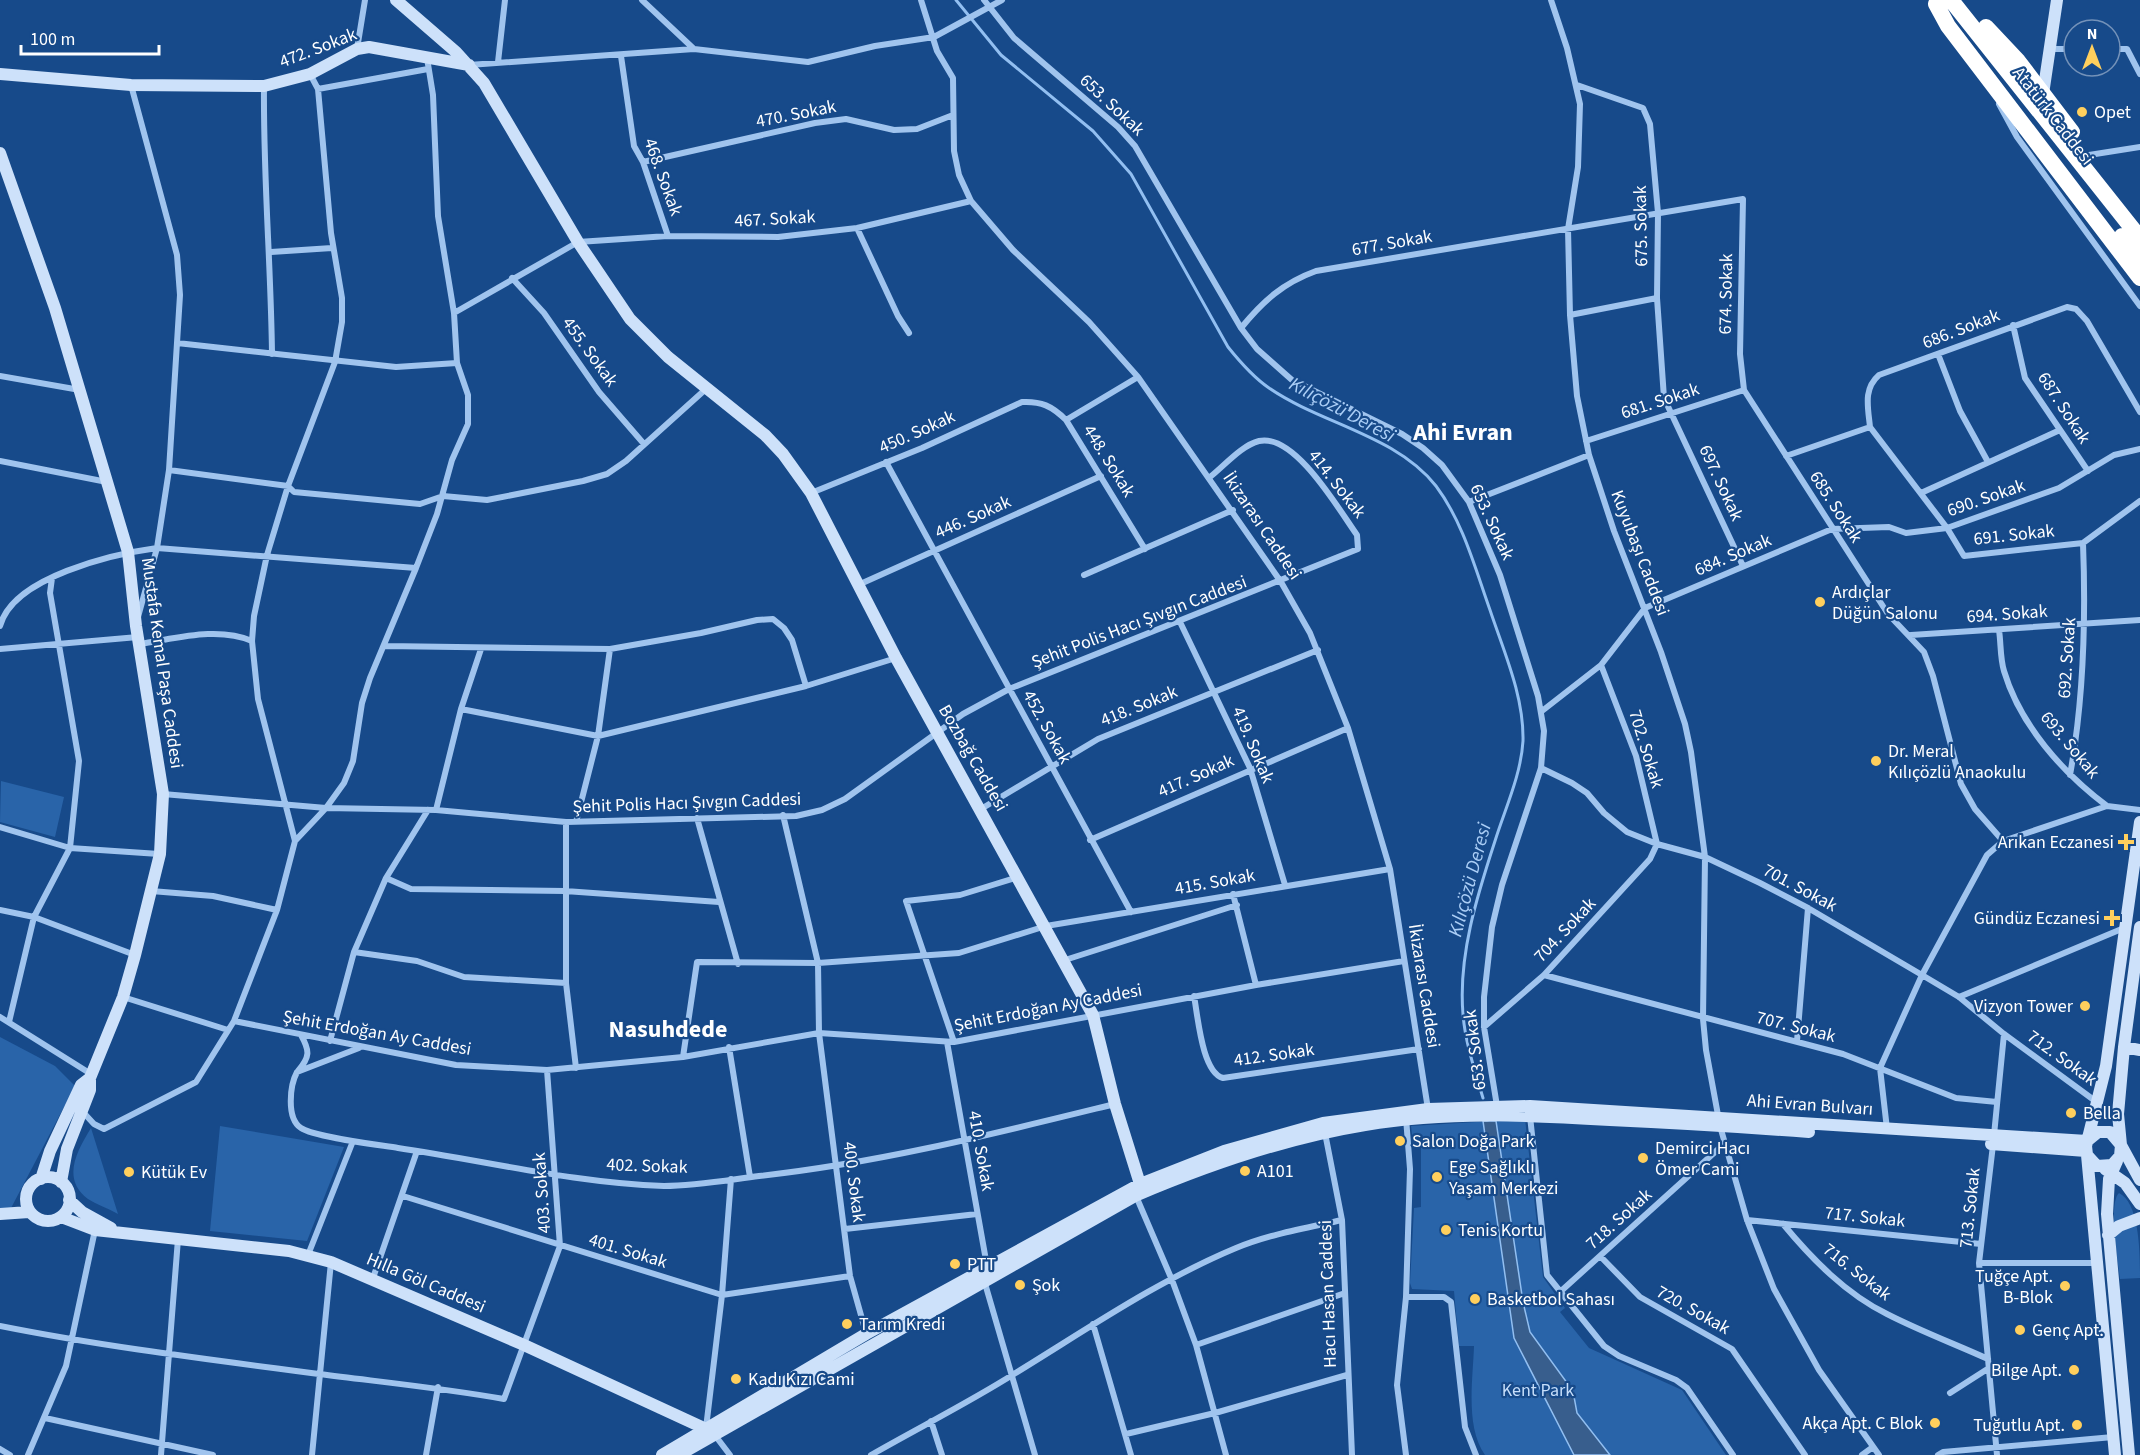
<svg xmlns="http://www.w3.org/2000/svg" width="2140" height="1455" font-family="'Source Sans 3',sans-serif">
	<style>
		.green { fill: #2964a9 }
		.water { fill: #385e8d; stroke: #92bff1; stroke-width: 1.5 }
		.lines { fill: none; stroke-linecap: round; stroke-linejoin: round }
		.stream { stroke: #92bff1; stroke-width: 3 }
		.street { stroke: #a0c4ee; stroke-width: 6 }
		.secondary { stroke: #cde1fa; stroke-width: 12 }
		.highway { stroke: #fff; stroke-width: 16 }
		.poi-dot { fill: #ffcf5d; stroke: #174a8a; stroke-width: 2 }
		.labels { text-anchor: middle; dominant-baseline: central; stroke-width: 4.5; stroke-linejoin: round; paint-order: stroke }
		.street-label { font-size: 18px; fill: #fff; stroke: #174a8a }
		.poi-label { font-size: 18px; fill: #fff; stroke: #174a8a; text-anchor: start }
		.park-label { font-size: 18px; fill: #c6defa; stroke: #174a8a }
		.water-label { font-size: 20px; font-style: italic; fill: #abcef6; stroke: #174a8a }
		.district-label { font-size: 24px; font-weight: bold; fill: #fff; stroke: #174a8a }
	</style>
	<rect width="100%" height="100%" fill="#174a8a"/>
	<path class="green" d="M1,781L64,797L55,837L0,822Z
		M0,1037L55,1066L75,1086L10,1210H0Z
		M1525,1119L1543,1277L1565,1308L1560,1312L1589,1348L1682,1390L1726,1455H1485C1465,1426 1473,1380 1474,1346H1459L1454,1291L1412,1289L1410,1283L1414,1208L1421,1207V1143H1413L1411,1126Z
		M220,1126L344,1147L307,1241L210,1231Z
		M91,1128L118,1214C108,1208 97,1205 88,1199C61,1179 77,1151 91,1128Z
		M2119,1193C2140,1203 2140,1255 2140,1278L2120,1279C2118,1263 2108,1203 2119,1193Z"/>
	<path class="water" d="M1483,1121H1496L1523,1302L1530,1332L1573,1391L1577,1413L1610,1455H1574L1514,1338Z"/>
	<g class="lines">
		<path class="stream" d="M956,0L1001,55L1093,131L1131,174L1228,347C1240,362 1253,377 1269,388C1321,424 1396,435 1436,486C1463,522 1475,568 1490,610C1504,652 1524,696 1523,741C1521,775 1505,809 1495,841C1477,896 1458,956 1463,1014C1465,1042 1475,1071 1483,1098"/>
		<path class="street" d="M642,0L694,49
			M921,0L937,51L953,78L954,151L959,175L971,201L1013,250L1089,322L1138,377L1281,582L1310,633L1348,728L1390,869L1428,1109
			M984,0L1014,38L1118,127L1135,146L1241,328L1257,349L1292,380L1402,434L1423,448L1442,465L1469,502L1500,575L1538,696L1544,731L1541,768L1502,885L1492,927L1484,997V1027L1497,1106
			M1551,0L1567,48L1580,104L1578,167L1568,229L1570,315L1577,396L1589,455L1614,531L1661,652L1685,724L1691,752L1705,857L1703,1019L1706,1050L1720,1126L1747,1220L1774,1289L1819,1370L1879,1455
			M357,49L365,0
			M2049,49H2074
			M2110,49H2127L2140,74
			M621,56L634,146L643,162L668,236
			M498,62L505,0
			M469,65L694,49L808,62L875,46L934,37L1002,0
			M131,85L177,255L180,295L169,470L157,548L138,617
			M1577,85L1643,108L1650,124L1658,213L1657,298L1664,398L1743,566
			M264,86C263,176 271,265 272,354
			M318,89L428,69
			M1999,104L2017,137L2140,306
			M2089,155L2140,147
			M643,162L815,123L846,119L894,130L917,129L953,115
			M857,228L898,316L909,333
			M271,252L332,248
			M512,278L544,313L599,392L644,444
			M454,313L578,242L668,236L778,237L857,228L971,201
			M1570,315L1657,298
			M2013,325L2025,378L2088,471
			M1241,328C1263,301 1283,283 1316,271L1743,199L1740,354L1744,390L1888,614L1924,652L1933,676L1961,784L1975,809L2003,841
			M177,343L396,367L457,363
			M1938,354L1960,411L1988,462
			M0,376L80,390
			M1066,420L1138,377
			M1870,427L1947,528L1964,556L2083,543L2140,501
			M1586,441L1744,390
			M1786,456L1870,427C1868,407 1863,389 1879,375L2067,307L2076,309L2087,321L2140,412
			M0,461L107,482
			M886,462L1131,912
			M169,470L288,486L294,492L420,504L443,496L487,500L583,481L607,474L626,461L707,388
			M811,493L922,448L1022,402C1041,401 1052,406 1066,420L1145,549
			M1921,493L2060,430
			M1469,502L1589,455
			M1084,575L1233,510
			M858,585L1101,476
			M1180,622L1250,768L1285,885
			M0,626C13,577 113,554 157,548L416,568
			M1999,630C2001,643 2000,658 2004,671C2020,725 2063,773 2107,806
			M1911,635L2140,620
			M139,644C175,639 217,626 252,641
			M385,646L610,649L701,633L757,620L773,619L784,628L792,640L806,686
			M0,649L138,637
			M1601,665L1636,756L1657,844
			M461,709L598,736L806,686L896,658
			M1542,711L1601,665L1645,608L1832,529L1889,527L1906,533L1947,528L2059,488L2114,455L2140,449
			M1541,768L1572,783L1587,793L1604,813L1627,832L1657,844L1705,857L1760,883L1808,908L1922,975L1959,997L2004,1034L2098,1103
			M2070,775C2084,698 2086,621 2083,543
			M163,794L326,808L436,810L566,822L796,816L822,810L845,799L963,714L1009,689L1358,549L1357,535C1339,510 1295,433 1259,441C1242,445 1224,466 1210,477
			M981,809L1098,739L1318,650
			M436,810L461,709L481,649
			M783,815L818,963L819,1033L850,1276L866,1333
			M697,818L738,964
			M566,822V983L576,1068
			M576,822L598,736L610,649
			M0,827L70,848L159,854
			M1090,840L1348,728
			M295,841L258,699L252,641L254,616L267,555L288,486L335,362L342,322V298L331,233L318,89L310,74
			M386,878L411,889L565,891L719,902
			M151,891L213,896L277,910
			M1233,894L1256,985
			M0,910L34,917L135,955
			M354,952L417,961L464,977L566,983
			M1065,960L1237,905
			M1544,975L1843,1054L1956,1098L1997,1102
			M1194,996C1198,1017 1202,1072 1223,1078L1419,1049
			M123,997L228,1030
			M1959,997L2124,928
			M0,1017L91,1074
			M234,1021L456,1065L547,1070L683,1057L819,1033L954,1042L1256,985L1404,961
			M9,1022L34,917L70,848L79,761L50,593L52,578
			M1484,1027L1544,975L1650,859L1657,844
			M330,1041L354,952L386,878L428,810
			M1797,1041L1808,908
			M947,1042L987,1266
			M954,1042L906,901L960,895L1018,877
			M729,1047L750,1177
			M359,1048L297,1072C290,1085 286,1118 301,1128C314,1137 380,1145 398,1148C487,1161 574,1183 664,1186C695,1186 728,1180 759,1176C879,1163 997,1133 1115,1104
			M683,1057L697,962L818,963L959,953L1046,926L1390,869
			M298,1071C310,1057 310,1051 301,1035
			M82,1111L94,1124L104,1129L196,1082L234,1021L277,910L295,841L326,808L344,783L353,761L362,703L370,678L416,568L437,514L452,460L468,424V395L457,363L454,313L438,216L433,95L427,58
			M1530,1116L1547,1275L1604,1346L1619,1356L1676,1380L1687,1388L1733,1455
			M1406,1118L1410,1169L1406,1297H1444L1451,1302L1465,1427L1476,1455
			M1887,1129L1880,1068L1922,975L1987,855L2003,841L2107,806L2140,810
			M1325,1133L1342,1220L1352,1455
			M1994,1135L2004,1034
			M1993,1145L1979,1263L1997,1455
			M403,1196L722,1295L850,1276
			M1136,1196L1172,1280L1196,1345L1226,1455
			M1747,1220L1981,1244
			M1783,1224C1812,1259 1846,1294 1887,1314C1920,1331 1955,1344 1988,1359
			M845,1229L977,1214
			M308,1255L353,1141
			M1600,1256L1640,1297L1732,1349L1805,1455
			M1979,1263H2095
			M373,1278L417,1151
			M984,1280L1035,1455
			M1560,1292L1725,1143
			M1093,1324L1131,1455
			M0,1326C105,1347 213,1360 319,1374C381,1382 442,1388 504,1399L560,1246L547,1070
			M1196,1345L1345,1293
			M1950,1393L1989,1368
			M45,1418L213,1455
			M931,1421L942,1455
			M706,1428L722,1295L731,1179
			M714,1434L730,1455
			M1126,1434L1215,1413L1347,1375
			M0,1449L10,1455
			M28,1455L66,1366L95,1230
			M161,1455L178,1239
			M312,1455L331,1262
			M426,1455L438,1387
			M871,1455C918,1428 968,1403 1014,1374C1086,1330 1157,1281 1236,1248C1270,1234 1306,1228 1342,1220
			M1406,1455L1397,1385L1406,1297
			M1862,1455L1873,1447
			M1938,1455L1943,1452L2113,1437"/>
		<path class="secondary" d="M396,0L456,52L484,83L578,242L630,319L668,357L765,435L783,454L811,493L896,658L1093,1015L1115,1104L1140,1184
			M0,74L131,85L264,86L310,74L357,49L369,47L469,65
			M2043,94L2057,0
			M0,153L55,308L128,552L136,626L163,794L160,854L135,955L123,997L90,1078V1090L67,1149L61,1182
			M2140,927L2124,1047L2118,1114L2121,1145L2140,1180
			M2124,1047L2140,1050
			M2087,1141L2098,1132H2110L2121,1145L2120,1156L2112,1165L2097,1166L2087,1155L2086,1146L2106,1066L2140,822
			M1991,1144L2086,1151
			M2087,1155L2115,1455
			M2117,1161L2109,1179L2107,1214L2129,1455
			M2105,1169L2125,1183L2140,1204
			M26 1199a22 22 0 1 1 44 0a22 22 0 1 1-44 0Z
			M41,1179L50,1151L81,1085L90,1078
			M69,1200L82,1212L111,1228
			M0,1214L29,1212
			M61,1217L95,1230L289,1251L331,1262L524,1345L706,1429
			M2108,1235L2119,1226L2140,1218
			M662,1455L866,1334L1140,1184L1224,1151L1323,1123L1428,1109L1530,1106L2087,1141
			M679,1455L1135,1196C1210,1164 1285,1138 1365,1125C1446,1111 1528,1115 1610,1120C1676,1123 1743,1127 1809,1132"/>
		<path class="highway" d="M1951,0L2140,238
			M1936,4L1948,26L2140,278
			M1986,27L2018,61L2072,132
			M2122,236L2140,259"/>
	</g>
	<g class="poi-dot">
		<circle cx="2082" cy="112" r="6"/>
		<circle cx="1820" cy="602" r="6"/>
		<circle cx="1876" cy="761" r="6"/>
		<path d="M2123 833h6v6h6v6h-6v6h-6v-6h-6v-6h6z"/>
		<path d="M2109 909h6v6h6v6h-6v6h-6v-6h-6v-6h6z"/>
		<circle cx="2085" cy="1006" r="6"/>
		<circle cx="2071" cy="1113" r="6"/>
		<circle cx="1400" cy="1141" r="6"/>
		<circle cx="1643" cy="1158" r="6"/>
		<circle cx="1245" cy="1171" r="6"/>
		<circle cx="129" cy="1172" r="6"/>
		<circle cx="1437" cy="1177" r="6"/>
		<circle cx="1446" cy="1230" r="6"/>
		<circle cx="955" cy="1264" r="6"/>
		<circle cx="1020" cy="1285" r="6"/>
		<circle cx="2065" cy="1286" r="6"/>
		<circle cx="1475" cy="1299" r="6"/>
		<circle cx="847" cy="1324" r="6"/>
		<circle cx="2020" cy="1330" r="6"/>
		<circle cx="2074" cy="1370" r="6"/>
		<circle cx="736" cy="1379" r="6"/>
		<circle cx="1935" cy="1423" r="6"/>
		<circle cx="2077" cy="1425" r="6"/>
	</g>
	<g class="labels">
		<g class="street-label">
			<text transform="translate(318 48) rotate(-21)">472. Sokak</text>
			<text transform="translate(1112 105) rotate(43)">653. Sokak</text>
			<text transform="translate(796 114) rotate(-11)">470. Sokak</text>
			<text transform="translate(2053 116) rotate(52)">Atatürk Caddesi</text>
			<text transform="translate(663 177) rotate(70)">468. Sokak</text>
			<text transform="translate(775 219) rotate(-3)">467. Sokak</text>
			<text transform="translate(1641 226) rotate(-91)">675. Sokak</text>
			<text transform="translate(1392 243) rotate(-10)">677. Sokak</text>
			<text transform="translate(1726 294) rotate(-89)">674. Sokak</text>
			<text transform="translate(1961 329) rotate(-21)">686. Sokak</text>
			<text transform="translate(590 352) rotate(54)">455. Sokak</text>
			<text transform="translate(1660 401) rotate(-18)">681. Sokak</text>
			<text transform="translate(2064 408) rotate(57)">687. Sokak</text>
			<text transform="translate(917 432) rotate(-24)">450. Sokak</text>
			<text transform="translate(1109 461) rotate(58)">448. Sokak</text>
			<text transform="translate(1721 483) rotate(65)">697. Sokak</text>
			<text transform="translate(1337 484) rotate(52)">414. Sokak</text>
			<text transform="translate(1986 498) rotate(-19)">690. Sokak</text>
			<text transform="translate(1836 507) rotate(57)">685. Sokak</text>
			<text transform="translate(973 517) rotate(-24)">446. Sokak</text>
			<text transform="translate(1492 522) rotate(65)">653. Sokak</text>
			<text transform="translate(1262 526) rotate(56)">İkizarası Caddesi</text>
			<text transform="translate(2014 535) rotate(-6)">691. Sokak</text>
			<text transform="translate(1640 553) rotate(69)">Kuyubaşı Caddesi</text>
			<text transform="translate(1733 555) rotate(-23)">684. Sokak</text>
			<text transform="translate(2007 614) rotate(-4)">694. Sokak</text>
			<text transform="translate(1139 622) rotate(-21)">Şehit Polis Hacı Şıvgın Caddesi</text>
			<text transform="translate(2067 658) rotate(-86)">692. Sokak</text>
			<text transform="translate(162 663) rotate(82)">Mustafa Kemal Paşa Caddesi</text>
			<text transform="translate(1139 706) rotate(-22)">418. Sokak</text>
			<text transform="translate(1047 727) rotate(61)">452. Sokak</text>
			<text transform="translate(1253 745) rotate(67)">419. Sokak</text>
			<text transform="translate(2070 745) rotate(50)">693. Sokak</text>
			<text transform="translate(1646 749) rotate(73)">702. Sokak</text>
			<text transform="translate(973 758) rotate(60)">Bozbağ Caddesi</text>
			<text transform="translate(1196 776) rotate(-24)">417. Sokak</text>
			<text transform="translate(687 803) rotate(-2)">Şehit Polis Hacı Şıvgın Caddesi</text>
			<text transform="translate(1215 882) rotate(-10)">415. Sokak</text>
			<text transform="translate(1800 888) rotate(28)">701. Sokak</text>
			<text transform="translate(1565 930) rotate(-47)">704. Sokak</text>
			<text transform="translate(1424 986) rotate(81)">İkizarası Caddesi</text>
			<text transform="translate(1048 1008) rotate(-11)">Şehit Erdoğan Ay Caddesi</text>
			<text transform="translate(1796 1027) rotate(14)">707. Sokak</text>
			<text transform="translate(377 1033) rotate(10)">Şehit Erdoğan Ay Caddesi</text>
			<text transform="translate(1475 1050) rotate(-97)">653. Sokak</text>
			<text transform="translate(1274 1055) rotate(-8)">412. Sokak</text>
			<text transform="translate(2062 1058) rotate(36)">712. Sokak</text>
			<text transform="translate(1810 1105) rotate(4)">Ahi Evran Bulvarı</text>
			<text transform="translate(981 1151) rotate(80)">410. Sokak</text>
			<text transform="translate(647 1166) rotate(2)">402. Sokak</text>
			<text transform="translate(854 1182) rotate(83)">400. Sokak</text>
			<text transform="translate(542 1193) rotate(-94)">403. Sokak</text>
			<text transform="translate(1970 1208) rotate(-84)">713. Sokak</text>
			<text transform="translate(1865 1217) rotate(6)">717. Sokak</text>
			<text transform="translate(1619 1219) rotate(-42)">718. Sokak</text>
			<text transform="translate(628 1251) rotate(17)">401. Sokak</text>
			<text transform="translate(1857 1272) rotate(38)">716. Sokak</text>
			<text transform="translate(426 1283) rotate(23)">Hılla Göl Caddesi</text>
			<text transform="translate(1328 1294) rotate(-92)">Hacı Hasan Caddesi</text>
			<text transform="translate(1693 1310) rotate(29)">720. Sokak</text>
		</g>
		<g class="poi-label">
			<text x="2094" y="112">Opet</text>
			<text x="1832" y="592">Ardıçlar<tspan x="1832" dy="21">Düğün Salonu</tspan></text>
			<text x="1888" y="751">Dr. Meral<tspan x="1888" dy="21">Kılıçözlü Anaokulu</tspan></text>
			<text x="2114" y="842" text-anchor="end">Arıkan Eczanesi</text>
			<text x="2100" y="918" text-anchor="end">Gündüz Eczanesi</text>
			<text x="2073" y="1006" text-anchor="end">Vizyon Tower</text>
			<text x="2083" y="1113">Bella</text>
			<text x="1412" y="1141">Salon Doğa Park</text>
			<text x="1655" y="1148">Demirci Hacı<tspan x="1655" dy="21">Ömer Cami</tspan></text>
			<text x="1449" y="1167">Ege Sağlıklı<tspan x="1449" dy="21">Yaşam Merkezi</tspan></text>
			<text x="1257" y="1171">A101</text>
			<text x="141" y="1172">Kütük Ev</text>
			<text x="1458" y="1230">Tenis Kortu</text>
			<text x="967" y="1264">PTT</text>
			<text x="2053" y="1276" text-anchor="end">Tuğçe Apt.<tspan x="2053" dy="21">B-Blok</tspan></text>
			<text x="1032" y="1285">Şok</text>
			<text x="1487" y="1299">Basketbol Sahası</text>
			<text x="859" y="1324">Tarım Kredi</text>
			<text x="2032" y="1330">Genç Apt.</text>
			<text x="2062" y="1370" text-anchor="end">Bilge Apt.</text>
			<text x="748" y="1379">Kadı Kızı Cami</text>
			<text x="1923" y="1423" text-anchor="end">Akça Apt. C Blok</text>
			<text x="2065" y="1425" text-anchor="end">Tuğutlu Apt.</text>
		</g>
		<g class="park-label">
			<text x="1538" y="1390">Kent Park</text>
		</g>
		<g class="water-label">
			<text transform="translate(1342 410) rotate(28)">Kılıçözü Deresi</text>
			<text transform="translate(1470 880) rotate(-75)">Kılıçözü Deresi</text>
		</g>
		<g class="district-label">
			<text x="1463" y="432">Ahi Evran</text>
			<text x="668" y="1029">Nasuhdede</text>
		</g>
	</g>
	<g transform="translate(2092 48)"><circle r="28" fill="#174a8a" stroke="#7492b9" stroke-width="1.5"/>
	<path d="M0-4.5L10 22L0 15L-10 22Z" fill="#ffcf5d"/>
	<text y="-9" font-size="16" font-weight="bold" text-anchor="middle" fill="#ffffff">N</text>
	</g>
	<path d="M21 45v9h138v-9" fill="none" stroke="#ffffff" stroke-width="3"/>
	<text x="30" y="45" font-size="18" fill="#ffffff" stroke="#174a8a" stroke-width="4.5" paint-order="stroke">100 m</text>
</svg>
